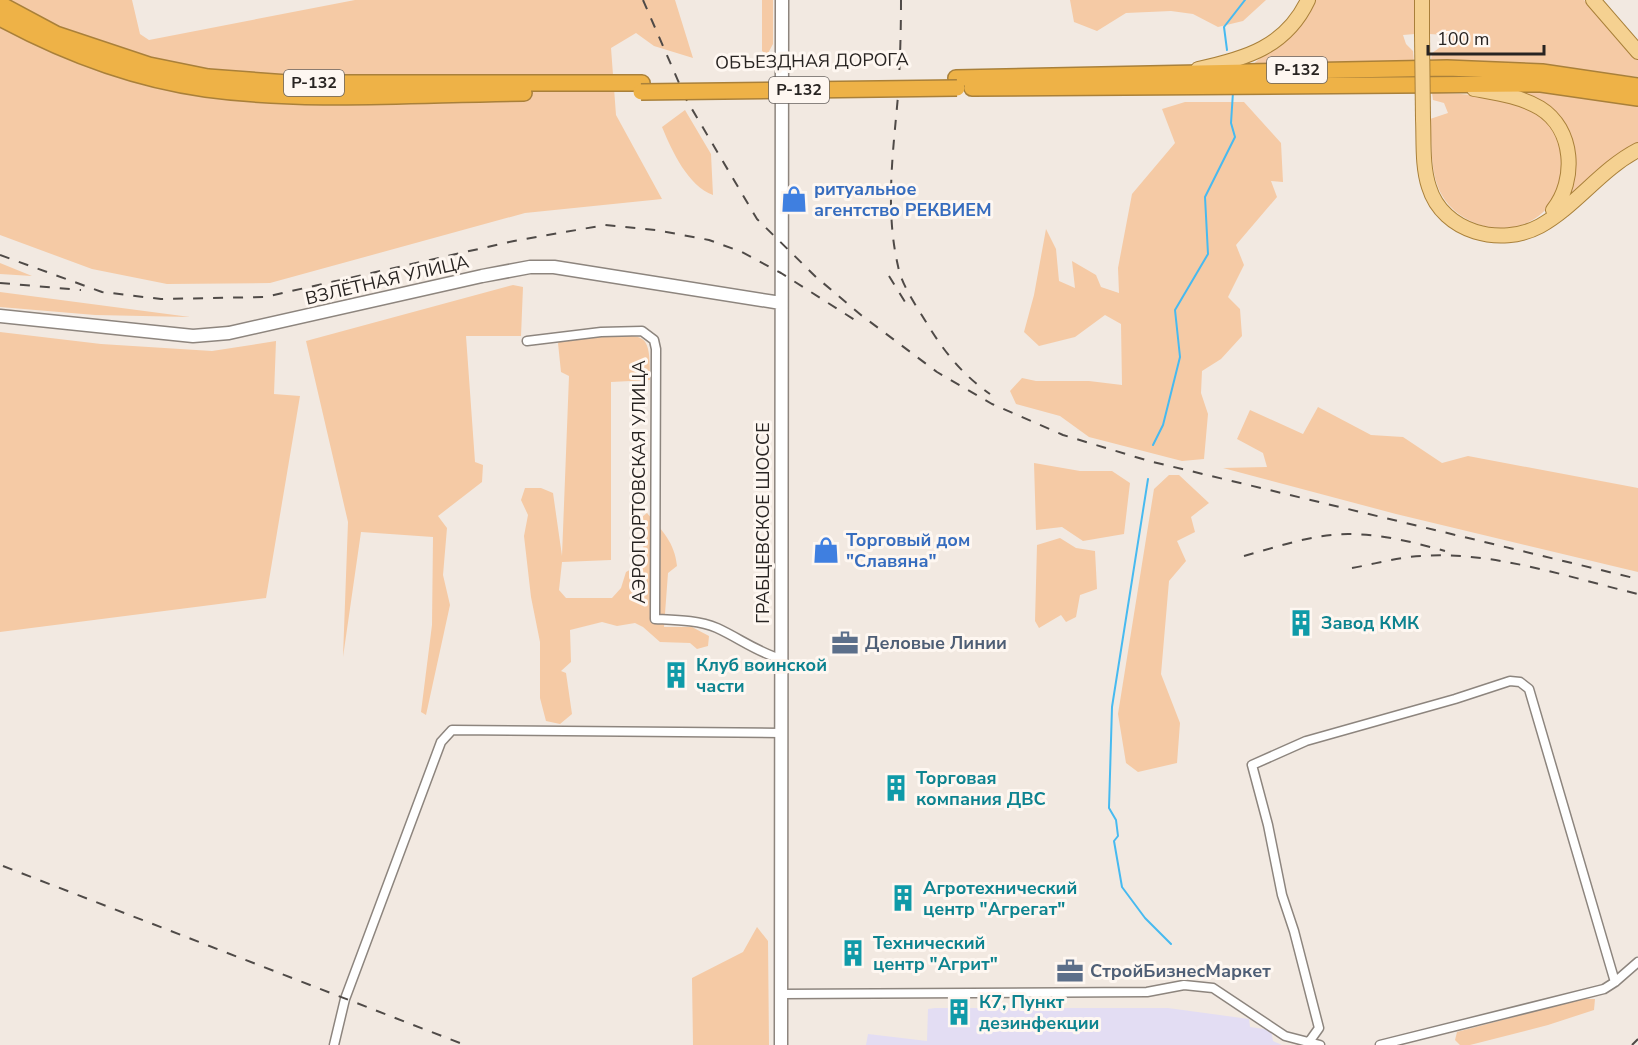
<svg xmlns="http://www.w3.org/2000/svg" width="1638" height="1045" font-family="'Nunito Sans',sans-serif">
	<style>
		.medical { fill: #e3ddf3 }
		.green { fill: #f5caa5 }
		.lines { fill: none; stroke-linecap: round; stroke-linejoin: round }
		.stream { stroke: #47baf0; stroke-width: 2 }
		.street-casing { stroke: #8d857e; stroke-width: 11 }
		.secondary-casing { stroke: #8d857e; stroke-width: 15 }
		.primary-casing { stroke: #a9803a; stroke-width: 16 }
		.highway-casing { stroke: #a9803a; stroke-width: 18 }
		.street { stroke: #fff; stroke-width: 8 }
		.secondary { stroke: #fff; stroke-width: 12 }
		.primary { stroke: #f5d191; stroke-width: 14 }
		.highway { stroke: #eeb247; stroke-width: 15 }
		.rail { stroke: #4f4a47; stroke-width: 2; stroke-dasharray: 10 10; stroke-linecap: butt }
		.primary-bridge-casing { stroke: #a9803a; stroke-width: 16; stroke-linecap: butt }
		.highway-bridge-casing { stroke: #a9803a; stroke-width: 18; stroke-linecap: butt }
		.primary-bridge { stroke: #f5d191; stroke-width: 14 }
		.highway-bridge { stroke: #eeb247; stroke-width: 15 }
		.labels { text-anchor: middle; dominant-baseline: central; stroke-width: 6; stroke-linejoin: round; paint-order: stroke }
		.shield { fill: #fef7f1; stroke: #686360; stroke-width: 1.5 }
		.shield-label { font-size: 16px; font-weight: bold; fill: #282422 }
		.street-label { font-size: 18px; fill: #282422; stroke: #fef7f1 }
		.shop-label { font-size: 18px; font-weight: bold; fill: #366cbe; stroke: #fef7f1; text-anchor: start }
		.culture-label { font-size: 18px; font-weight: bold; fill: #0d838f; stroke: #fef7f1; text-anchor: start }
		.service-label { font-size: 18px; font-weight: bold; fill: #4e5e75; stroke: #fef7f1; text-anchor: start }
	</style>
	<rect width="100%" height="100%" fill="#f2e9e1"/>
	<path class="medical" d="M935,1008H1168L1249,1019L1250,1027L1271,1030L1273,1041L1282,1045H866L868,1034L927,1041L928,1009Z"/>
	<path class="green" d="M0,0H132L140,34L149,40L355,0H675L693,58L654,46L636,33L611,48L616,115L662,199L525,213L270,283L167,284L92,269L0,235Z
		M762,0H773V44L767,55L762,51Z
		M1070,0H1266L1243,21L1218,27L1193,14L1171,11L1126,13L1097,31L1074,22Z
		M1313,0H1415V34L1403,35L1406,44L1413,51L1414,62L1250,67L1268,51Z
		M1428,0H1584L1638,60V77L1537,65L1431,59L1432,53L1445,44L1447,35L1429,34Z
		M1516,88L1638,105V143L1569,195C1578,166 1578,128 1551,108C1541,101 1527,97 1516,92Z
		M1432,93C1480,94 1560,97 1563,161C1563,178 1559,194 1548,207C1517,244 1454,229 1438,187C1430,167 1432,140 1430,119L1448,113L1444,103L1433,100Z
		M1185,102H1244L1281,143L1283,182L1271,181L1277,197L1236,245L1244,265L1228,297L1240,309L1242,336L1221,359L1202,371L1201,393L1208,414L1204,459L1182,461L1089,437L1060,416L1016,404L1010,391L1022,378L1036,381H1089L1122,385L1121,324L1105,315L1075,337L1039,346L1024,332L1034,295L1046,229L1056,249L1059,281L1075,288L1072,261L1096,275L1101,287L1119,293L1118,268L1132,194L1175,143L1162,109Z
		M685,110L711,154L713,195C688,186 672,151 662,127Z
		M0,263L32,276L0,274Z
		M513,285L523,287L521,336H466L475,462L483,465L482,482L438,516L447,528L443,575L450,605L426,715L421,712L432,625L433,537L361,532L343,657L348,522L306,341Z
		M0,292L190,317L95,315L0,307Z
		M0,332L101,344L212,351L276,341L274,394L300,396L266,598L0,632Z
		M599,336C646,336 650,329 650,380L611,382V560L562,562L559,590L566,598H612L621,588L626,572L644,562L642,517L647,513C662,530 675,543 677,566L668,573L664,627H692L709,636L708,646L697,649L690,643L660,642L643,627L635,623L617,626L602,622L570,630L571,662L561,671L566,673L572,714L560,724L546,721L540,698V642L531,597L524,536L528,515L521,500L525,488H541L553,493L562,556L569,376L561,372L558,343L562,340Z
		M1318,407L1371,435L1403,437L1442,463L1468,456L1638,488V572L1396,514L1223,468L1267,467L1263,453L1237,439L1250,410L1303,434Z
		M1034,463L1080,471H1112L1130,483L1124,534L1083,541L1062,527L1036,530Z
		M1169,475H1179L1209,503L1191,517L1195,532L1177,541L1186,561L1169,581L1161,674L1180,723L1177,763L1138,772L1126,763L1118,714L1154,489Z
		M1060,538L1076,548L1095,551L1097,589L1080,595L1076,617L1066,622L1061,615L1039,628L1035,621L1037,545Z
		M757,927L768,941L769,1045H693L692,978L743,952Z
		M1581,999H1595L1594,1010L1548,1025L1470,1045H1460L1455,1040L1457,1032Z"/>
	<g class="lines">
		<path class="stream" d="M1227,50L1224,27L1245,0
			M1153,445L1163,425L1180,357L1175,310L1208,254L1205,197L1235,137L1231,123L1233,92
			M1148,479L1112,707L1109,808L1116,820L1118,836L1114,841L1122,887L1145,918L1171,944"/>
		<defs>
			<path id="street" d="M527,341L601,332L642,331L654,340L656,349L655,619C675,620 698,620 717,628C739,638 757,652 781,659
				M781,994L1147,992L1184,985L1213,988L1285,1036L1320,1045
				M1309,1042L1319,1028L1294,931L1282,895L1268,825L1252,765L1306,741L1455,699L1510,681L1520,682L1529,689L1615,982
				M334,1045L345,999L441,742L452,730L781,733
				M1380,1045L1604,989L1615,982L1638,962"/>
			<path id="secondary" d="M0,316L193,336L229,333L482,276L530,267H554L781,303
				M781,1045L782,0"/>
			<path id="primary" d="M1422,0V34
				M1593,0L1638,52
				M1198,69C1245,59 1286,47 1308,0
				M1474,89C1496,93 1520,96 1540,108C1574,129 1577,180 1553,210
				M1423,119C1424,141 1422,166 1429,187C1443,233 1501,247 1540,226C1576,206 1601,169 1638,150"/>
			<path id="highway" d="M0,4L56,34L149,65L208,77L288,83H642
				M0,18C63,52 134,79 206,89C310,103 418,94 524,93
				M956,78L1447,68L1542,72L1638,86
				M972,88L1541,84L1638,98"/>
		</defs>
		<use href="#street" class="street-casing"/>
		<use href="#secondary" class="secondary-casing"/>
		<use href="#primary" class="primary-casing"/>
		<use href="#highway" class="highway-casing"/>
		<use href="#street" class="street"/>
		<use href="#secondary" class="secondary"/>
		<use href="#primary" class="primary"/>
		<use href="#highway" class="highway"/>
		<path class="rail" d="M643,0L686,99L757,219L816,277L861,315L937,372L992,404L1063,435L1149,461L1638,579
			M901,0C901,32 900,64 898,96C893,153 885,210 898,266C902,287 918,308 929,327C946,354 963,375 990,394
			M0,255L102,292L161,299L265,297L514,241L605,225L656,230L709,240L742,252L781,273L858,322
			M889,276L910,310
			M0,283L81,290
			M1244,556C1277,547 1313,534 1348,534C1381,534 1413,542 1445,551
			M1352,568C1375,564 1398,557 1421,556C1494,551 1567,577 1638,594
			M3,866L465,1045
			M1632,1045L1638,1039"/>
		<defs>
			<path id="primary-bridge" d="M1422,34L1423,119"/>
			<path id="highway-bridge" d="M641,92L957,88"/>
		</defs>
		<use href="#primary-bridge" class="primary-bridge-casing"/>
		<use href="#highway-bridge" class="highway-bridge-casing"/>
		<use href="#primary-bridge" class="primary-bridge"/>
		<use href="#highway-bridge" class="highway-bridge"/>
	</g>
	<defs>
		<symbol id="shop-bare" viewBox="-9 -9 18 18"><path d="M-5-2.5h2.3a2.7 3.5 0 0 1 5.4 0H5L5.5 6h-11ZM-1.5-2.5h3a1.5 2.3 0 0 0-3 0Z" fill="#3f7fe0" stroke="#fef7f1" stroke-width="2.5" paint-order="stroke"/></symbol>
		<symbol id="building-bare" viewBox="-9 -9 18 18"><path d="M-4-6H4V6H1V3H-1V6H-4ZM-2.5-4.3h1.7v1.8h-1.7ZM.8-4.3h1.7v1.8H.8ZM-2.5-1h1.7V.8h-1.7ZM.8-1h1.7V.8H.8Z" fill="#0f9aa8" stroke="#fef7f1" stroke-width="2.5" paint-order="stroke"/></symbol>
		<symbol id="office-bare" viewBox="-9 -9 18 18"><path d="M-6-3h4V-5.5h4V-3h4V5H-6ZM-1-4.5V-3h2v-1.5ZM-6 0V1H6V0Z" fill="#5c6f8a" stroke="#fef7f1" stroke-width="2.5" paint-order="stroke"/></symbol>
	</defs>
	<g fill-rule="evenodd">
		<use href="#shop-bare" x="775" y="180" width="38" height="38"/>
		<use href="#shop-bare" x="807" y="531" width="38" height="38"/>
		<use href="#building-bare" x="1282" y="604" width="38" height="38"/>
		<use href="#office-bare" x="826" y="624" width="38" height="38"/>
		<use href="#building-bare" x="657" y="656" width="38" height="38"/>
		<use href="#building-bare" x="877" y="769" width="38" height="38"/>
		<use href="#building-bare" x="884" y="879" width="38" height="38"/>
		<use href="#building-bare" x="834" y="934" width="38" height="38"/>
		<use href="#office-bare" x="1051" y="952" width="38" height="38"/>
		<use href="#building-bare" x="940" y="993" width="38" height="38"/>
	</g>
	<g class="labels">
		<g class="shield">
			<rect x="1267" y="57" width="60" height="26" rx="4.5"/>
			<rect x="284" y="70" width="60" height="26" rx="4.5"/>
			<rect x="769" y="77" width="60" height="26" rx="4.5"/>
		</g>
		<g class="shield-label">
			<text x="1297" y="70">Р-132</text>
			<text x="314" y="83">Р-132</text>
			<text x="799" y="90">Р-132</text>
		</g>
		<g class="street-label">
			<text transform="translate(812 61) rotate(-1)">ОБЪЕЗДНАЯ ДОРОГА</text>
			<text transform="translate(387 280) rotate(-13)">ВЗЛЁТНАЯ УЛИЦА</text>
			<text transform="translate(639 482) rotate(-90)">АЭРОПОРТОВСКАЯ УЛИЦА</text>
			<text transform="translate(763 523) rotate(-90)">ГРАБЦЕВСКОЕ ШОССЕ</text>
		</g>
		<g class="shop-label">
			<text x="814" y="189">ритуальное<tspan x="814" dy="21">агентство РЕКВИЕМ</tspan></text>
			<text x="846" y="540">Торговый дом<tspan x="846" dy="21">"Славяна"</tspan></text>
		</g>
		<g class="culture-label">
			<text x="1321" y="623">Завод КМК</text>
			<text x="696" y="665">Клуб воинской<tspan x="696" dy="21">части</tspan></text>
			<text x="916" y="778">Торговая<tspan x="916" dy="21">компания ДВС</tspan></text>
			<text x="923" y="888">Агротехнический<tspan x="923" dy="21">центр "Агрегат"</tspan></text>
			<text x="873" y="943">Технический<tspan x="873" dy="21">центр "Агрит"</tspan></text>
			<text x="979" y="1002">К7, Пункт<tspan x="979" dy="21">дезинфекции</tspan></text>
		</g>
		<g class="service-label">
			<text x="865" y="643">Деловые Линии</text>
			<text x="1090" y="971">СтройБизнесМаркет</text>
		</g>
	</g>
	<path d="M1428 45v9h116v-9" fill="none" stroke="#282422" stroke-width="3"/>
	<text x="1437" y="45" font-size="18" fill="#282422" stroke="#fef7f1" stroke-width="4.5" paint-order="stroke">100 m</text>
</svg>
